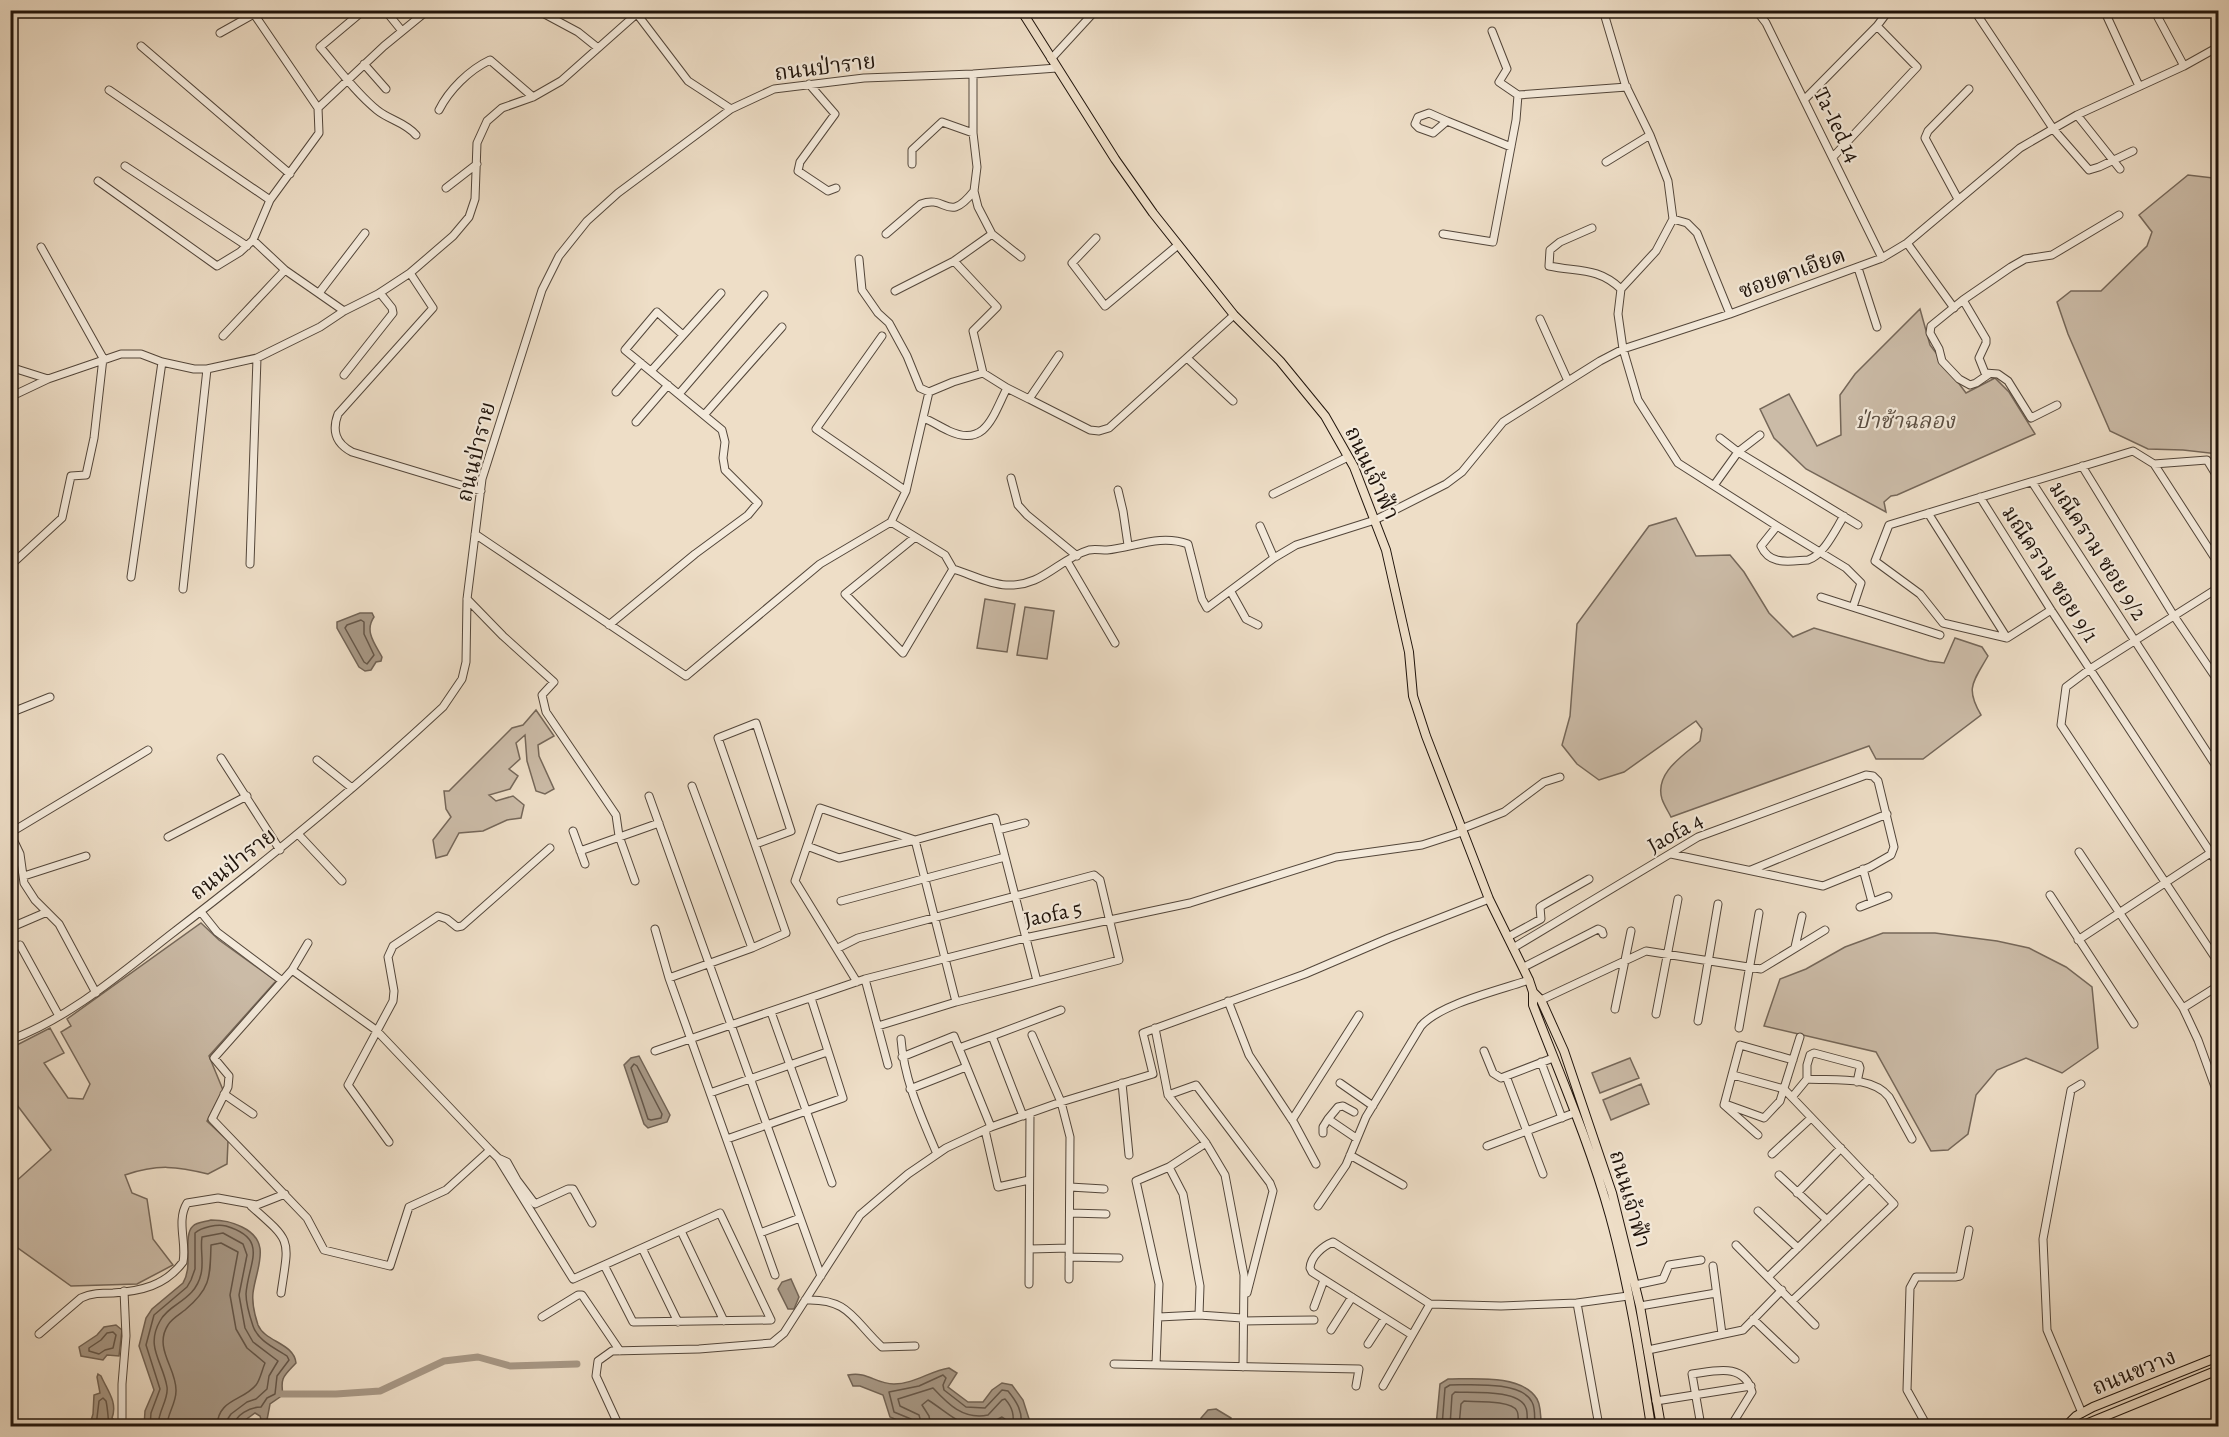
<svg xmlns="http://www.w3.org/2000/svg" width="2229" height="1437" font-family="Alegreya,'Noto Serif Thai',serif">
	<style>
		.green { fill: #cbbba7; stroke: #756759; stroke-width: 1.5 }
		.water { fill: #a89987; stroke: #716355; stroke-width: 1.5 }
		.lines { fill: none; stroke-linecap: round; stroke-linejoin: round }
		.shore { stroke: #645649; stroke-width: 1.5 }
		.canal { stroke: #a89987; stroke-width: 7 }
		.minor-casing { stroke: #53463a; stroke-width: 9 }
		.major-casing { stroke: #1f130b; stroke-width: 10 }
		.minor { stroke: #f4eadb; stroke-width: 7 }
		.major { stroke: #eedec7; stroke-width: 8 }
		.labels { text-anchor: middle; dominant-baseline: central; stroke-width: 4.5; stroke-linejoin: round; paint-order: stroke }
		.street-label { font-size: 22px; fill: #1f130b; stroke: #f4eadb }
		.park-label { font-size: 22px; font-style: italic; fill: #5b4e42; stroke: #f4eadb }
	</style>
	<rect width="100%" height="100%" fill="#eedec7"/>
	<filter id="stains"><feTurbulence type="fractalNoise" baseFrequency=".00333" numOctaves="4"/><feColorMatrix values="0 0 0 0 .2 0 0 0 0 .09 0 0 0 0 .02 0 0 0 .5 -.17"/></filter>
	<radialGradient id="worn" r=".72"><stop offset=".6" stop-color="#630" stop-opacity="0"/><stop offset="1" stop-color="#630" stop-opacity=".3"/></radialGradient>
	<path class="green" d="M2218,174V454L2183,450L2148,449L2110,431L2068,334L2057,302L2071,291H2101L2147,246L2152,232L2139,215L2188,175L2213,178Z
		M1920,309L1930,345L1966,393L1995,378L2009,392L2035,434L1897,495L1891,496L1884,502L1886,512L1806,469L1774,438L1760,409L1789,394L1817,446L1841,435L1840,395L1855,374Z
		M1676,518L1696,556L1730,555L1744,572L1769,613L1793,637L1814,628L1929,661L1944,663L1955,638L1982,647L1988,656C1973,682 1965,688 1981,715L1923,759H1876L1869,746L1671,817C1668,811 1664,805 1662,799C1654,773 1684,755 1700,741L1702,729L1696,721L1624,772L1599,780L1577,764L1562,745L1570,716L1577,624L1649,526Z
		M985,599L1015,604L1007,652L977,648Z
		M1025,607L1054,611L1047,659L1017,655Z
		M536,710L554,736L538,745L539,756L554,789L545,794L536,791L527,761L525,735L516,743L520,759L509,769L518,776L510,789L489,795L496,801L513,796L524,805L521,818L507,820L483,831L459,833L447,855L436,858L433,840L451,817L446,809L444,791H449L512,728L523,725Z
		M201,923L219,940L276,981L209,1056L223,1090L207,1121L228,1141L227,1164L208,1174C177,1166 157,1164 125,1175L132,1193L147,1199L153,1239L173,1265L137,1284L71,1286L11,1243V1182L13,1184L51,1150L11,1097V1048L50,1028L64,1053L44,1063L68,1098L83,1099L90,1084L61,1032L71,1026L67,1019Z
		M1883,933H1935L1997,941L2029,948L2066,967L2092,987L2098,1048L2062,1073L2026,1058L1997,1070L1976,1095L1968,1134L1948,1150L1931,1151L1876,1052L1764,1026L1780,979L1806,969L1845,947Z
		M1630,1058L1639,1078L1600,1093L1592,1073Z
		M1641,1084L1649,1104L1611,1120L1603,1100Z"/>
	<path class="water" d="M360,613H372L374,617C364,631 375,644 382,657L381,661L376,662L371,670L365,671L359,667L337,628V622Z
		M639,1056L670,1115L667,1122L648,1128L644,1124L624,1065L631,1058Z
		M211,1220C224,1220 231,1222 242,1227C273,1242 256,1268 253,1293C252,1302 255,1316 258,1325C265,1342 294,1343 296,1363C284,1376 280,1377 283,1395L270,1404L267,1420L263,1426L260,1416L255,1413L237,1426H144L145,1411L154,1390L139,1346L146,1318L152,1309L183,1283C194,1265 182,1236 193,1226C197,1222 205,1222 211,1220Z
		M791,1279L799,1297L794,1309H788L778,1289L782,1282Z
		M116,1325L122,1330L119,1356L107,1355L103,1360L81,1356L79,1347L97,1335L104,1327Z
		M949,1368L957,1373L948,1387L968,1402H983L992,1390L1002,1383L1012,1385L1023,1400L1030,1422L1024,1426H911L890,1417L883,1395L860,1386H853L848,1375C868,1371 875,1384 894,1384C914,1384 930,1371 949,1368Z
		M98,1374L101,1376C107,1390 118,1402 112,1418L115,1421L114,1426H91L90,1424L93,1414L94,1395L100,1393L97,1377Z
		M1448,1379C1473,1379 1522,1374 1537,1399C1541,1406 1541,1418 1541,1426H1436L1440,1384Z
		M1216,1409L1231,1418L1230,1426H1200L1201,1418L1208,1410Z"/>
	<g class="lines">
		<path class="shore" d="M361,620L364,622V634L374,655L367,664L364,662L345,628L347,625Z
			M634,1064L637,1066L662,1114L661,1118L651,1120L648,1119L631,1068Z
			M113,1332L116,1335L113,1348L105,1350L99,1354L89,1351V1348L101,1340L107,1333Z
			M96,1426L99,1401L103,1398L106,1401C108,1410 108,1418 109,1426
			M150,1426L151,1413L160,1389L146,1345L154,1315L187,1287L191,1280L195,1269V1233C202,1227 217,1224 226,1226C270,1239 248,1263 246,1294C246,1304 250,1317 253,1326C258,1341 275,1348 287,1356L289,1360L277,1376L275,1394L267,1398L261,1407C250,1407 235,1415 234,1426
			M158,1426C158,1411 169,1399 167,1387C163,1362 145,1347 160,1321C169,1303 195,1301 201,1274C204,1262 200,1249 202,1237L223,1233L243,1244L247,1255L239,1295L245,1328L253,1342L278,1361L269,1376L267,1389L256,1399L247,1402L231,1414L227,1420L226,1426
			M167,1426C167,1414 176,1404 176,1391C177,1369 153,1348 168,1325C171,1319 180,1314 185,1310C211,1288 210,1277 211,1245L221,1243L238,1252L230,1295L236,1329L247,1348L265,1363C262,1370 260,1380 256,1385C243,1401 218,1399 217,1426
			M914,1426L911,1419L894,1412L889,1392L919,1386L943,1375L946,1378L943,1385L944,1390L966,1407L985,1408L1002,1390L1008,1391C1017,1402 1023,1412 1021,1426
			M922,1426L919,1415L900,1406L898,1399L933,1388C948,1404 963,1420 988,1415L1002,1400L1005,1399C1013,1408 1014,1415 1013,1426
			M931,1426L929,1416L922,1405L928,1400C955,1417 968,1437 1002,1417L1005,1419L1004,1426
			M1442,1426L1445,1388L1450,1385C1471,1385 1522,1381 1532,1402C1536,1409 1534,1419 1535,1426
			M1450,1426L1452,1395L1455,1392C1472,1393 1519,1389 1526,1408C1528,1413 1527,1421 1527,1426
			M1459,1426L1461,1404L1464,1401C1475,1402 1512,1400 1517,1411C1519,1415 1518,1422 1518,1426"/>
		<path class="canal" d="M282,1394H336L380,1391L444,1361L478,1357L510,1366L577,1364"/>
		<defs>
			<path id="minor" d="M364,10L320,47C338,68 355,92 377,110C389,120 405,122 416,135
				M385,10L402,31
				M537,10L578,32L598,48
				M1603,10L1625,84L1650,135L1668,181L1673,219L1656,251L1621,289L1618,314L1623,349L1638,400L1678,463L1777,526L1846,568L1861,583L1853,607
				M1756,10L1766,23L1882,258
				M1974,10L2054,130L2089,170L2099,167L2133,151
				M2104,10L2139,86
				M2154,10L2184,66
				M2214,10L2218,19
				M637,14L688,81L731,109
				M10,16L17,10
				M1025,17L1033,10
				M1877,26L1889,10
				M1492,31L1507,69L1499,82L1518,95
				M220,33L254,14L318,108
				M141,46L290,174
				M1051,59L1096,10
				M364,64L386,89
				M973,74V133L977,167L974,191L978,207L992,234L1021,257
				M809,84L835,114L800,162L798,171L828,191L836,188
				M109,90L270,200
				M1804,100L1877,26L1917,67L1833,157
				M439,110C449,90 469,70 490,60L533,97
				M2077,115L2120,169
				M1447,121L1429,113L1418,117L1415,124L1419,128L1433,133L1447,121L1511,147
				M1606,162L1650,135
				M912,164V150L942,122L973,133
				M125,166L247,246
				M98,181L217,266L240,252L253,240L270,200L319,133L318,108L384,46L428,10
				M446,188L477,164
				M1958,199L1925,138L1928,131L1969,89
				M1673,219L1687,223L1697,233L1730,314
				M1592,228L1560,242L1550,250L1549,266C1578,272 1598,267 1621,289
				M886,234L921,204C947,194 947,225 974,191
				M1443,234L1493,242L1516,120L1518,95L1627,87
				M1096,238L1072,263L1105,306L1178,245
				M253,240L285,270L344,311
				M1907,243L1954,308
				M859,259L862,290L878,313L889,323L907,356L920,388L929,392
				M954,261L997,307L973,331L983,373L1007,388L1029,399L1059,355
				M1858,268L1877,327
				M410,273L433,308L338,414C332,430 335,443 352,452L481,491
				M895,291L954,261L992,234
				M319,293L365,233
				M1963,300L1986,339V343L1979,358L1985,373L1998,374L2008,381L2031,418L2057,405
				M1540,319L1568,381
				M223,336L285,270
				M882,336L816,429L906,491
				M1187,358L1233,401
				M10,367L48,379
				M651,371L721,293
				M1989,374L1976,383L1970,385L1959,379L1942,361L1939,349L1930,333L1931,326L1963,300L2011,267L2025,259L2052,255L2119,215
				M344,375L393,313L392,308L380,293
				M616,392L641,363
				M679,394L764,295
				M10,397L48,379L121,354H141L162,362L194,369H207L257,358L320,327L344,311L378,294L410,273L453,236L469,217L475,199L477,143L487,121L502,108L533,97L561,81L641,10
				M1029,399L1090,430L1099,431L1109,428L1234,315
				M705,414L782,327
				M923,418C932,421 940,427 949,431C986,448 993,415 1007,388
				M636,422L668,385
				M1720,438L1738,452L1858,525
				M2154,464L2218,563
				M2082,466L2174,616L2218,681
				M1011,478L1018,505L1027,515L1077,556
				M2032,482L2218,769
				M1715,484L1738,452L1760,435
				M1118,490L1123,511L1128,545
				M1273,494L1348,457
				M1980,497L2051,610L2218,864
				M1928,513L2007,638
				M891,522L945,555L953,569C970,574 988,584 1006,585C1043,587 1058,559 1089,550C1094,549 1101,550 1107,550C1135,547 1160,534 1188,544L1202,599L1207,608L1274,558L1296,545L1375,520L1446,484L1462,472L1503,422L1600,361L1623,349L1730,314L1882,258L1907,243L2020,148L2077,115L2184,66L2218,47
				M1260,526L1274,558
				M1777,526L1761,546C1770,566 1789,561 1808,560C1824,555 1835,530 1844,516
				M475,534L686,676L820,564L891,522L906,491L929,392L953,382L983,373
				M914,538L845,594L903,653L953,569
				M1067,561L1115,643
				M13,563L62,518L71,476L86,475L94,438L103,358L41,247
				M250,564L257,358
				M131,577L162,362
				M2218,588L2090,669L2066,687L2061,725L2218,962
				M183,589L207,369
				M1231,592L1246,619L1258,625
				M1821,597L1940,635
				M467,599L503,636L554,682L542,695L546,712L616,815L619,836L635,881
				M2051,610L2007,638L1943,623L1920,594L1875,561L1889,525L2133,451L2154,464L2207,460L2218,478
				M609,625L695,554L748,515L758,503L725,470L723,458L725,442L722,430L625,350L657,312L683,335
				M10,713L50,697
				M221,758L280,850
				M317,760L352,788
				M692,786L752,948
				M649,796L821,1276
				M1461,829L1504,812L1544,782L1560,777
				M998,830L1025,823
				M573,831L585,864
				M299,835L342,881
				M168,837L247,796
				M807,846L839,858L915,840L956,1002
				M580,851L659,823
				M2079,852L2183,1008L2198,1040L2218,1095
				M1863,869L1872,902
				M1751,870L1887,814
				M24,876L86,856
				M2050,895L2134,1024
				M841,901L1005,857
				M1860,907L1888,896
				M201,912L217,932L281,980
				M12,927L47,912
				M655,929L669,978L775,1275
				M1508,937L1541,919L1540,907L1543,905L1589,879
				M2078,940L2218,848
				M308,943L292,970L214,1058L229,1076L228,1087L212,1119L307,1218L324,1250L390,1266L409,1207L446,1190L490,1150
				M20,945L59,1016
				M1795,947L1802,916
				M838,948L858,938L1094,875L1100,880L1119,960L956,1002L878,1026
				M1513,948L1698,837L1866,775L1873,776L1878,781L1894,847L1891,855L1870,867L1823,886L1671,854
				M1524,967L1598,929L1602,931L1603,934
				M292,970L376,1030L490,1150L498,1158L573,1279L720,1213L771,1320L633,1322L604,1265
				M669,978L752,948L786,933L718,738L756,723L791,831L756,844
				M865,979L888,1065
				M857,982L795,881L820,808L915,840L995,818L1037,981
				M96,993L59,924L35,900L24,883L20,854L10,833L148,750
				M1541,1000L1646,951L1761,969L1825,930
				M1228,1001L1249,1055L1294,1123L1316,1164
				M2183,1008L2218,986
				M1615,1009L1631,931
				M771,1012L832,1183
				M1656,1014L1678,899
				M1698,1021L1718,904
				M1155,1028L1168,1095L1206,1143L1225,1175L1244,1275L1243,1367
				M1739,1028L1759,913
				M1032,1035L1061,1102L1070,1137L1069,1279
				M992,1036L1061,1010
				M901,1039C904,1080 921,1116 937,1154
				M10,1040C71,1017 120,974 170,935C264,863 356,788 443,707L462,679L466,662L467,599L482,479L542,290L559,256L587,221L618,193L731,109L774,89L864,78L973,74L1057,68
				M959,1048L992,1036L1023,1116
				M655,1051L865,979L1025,938L1190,903L1336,857L1422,845L1462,832
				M1484,1051L1493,1073L1501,1078L1553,1058
				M902,1057L954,1036L991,1127
				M1541,1062L1562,1118
				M1733,1075L1784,1089L1894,1204L1792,1301
				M1506,1076L1543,1174
				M1807,1079V1065L1810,1055L1814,1053L1859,1065L1860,1068L1857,1082
				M1122,1083L1129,1155
				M1340,1083L1373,1106
				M2081,1084L2071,1090L2043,1239L2047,1330L2082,1413
				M910,1089L966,1067
				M710,1093L827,1052
				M224,1094L253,1114
				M1168,1095L1196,1085L1270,1183L1273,1191L1247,1293
				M1793,1096L1807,1079C1832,1081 1872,1075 1889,1097L1912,1139
				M1728,1105L1764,1118L1780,1101L1800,1037
				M1354,1112L1343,1106L1338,1107L1328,1119L1356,1138
				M1292,1120L1359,1015
				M985,1130L998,1187L1029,1180
				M1323,1133V1127L1328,1119
				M1758,1135L1724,1105L1740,1045L1793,1060
				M727,1139L843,1098L811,998
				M389,1142L348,1085L393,1001L394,991L388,957L393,946L438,916L447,919L457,927L462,926L550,848
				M1487,1146L1574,1113
				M1772,1154L1811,1118
				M1350,1155L1403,1185
				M498,1158L507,1162L517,1180L535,1204L568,1189H573L592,1223
				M1169,1167L1183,1194L1200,1286L1199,1315
				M1779,1175L1827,1220
				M1070,1187L1104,1189
				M1797,1193L1841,1148
				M251,1206C293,1243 289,1238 281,1293
				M1318,1206L1346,1165L1366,1117L1421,1026C1440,1004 1500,990 1529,980
				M1758,1211L1798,1248
				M1070,1213L1106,1214
				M681,1231L724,1321
				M760,1233L800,1218
				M1736,1245L1815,1325
				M642,1248L678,1322
				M1030,1249L1069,1248
				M1069,1257L1119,1258
				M1713,1266L1722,1334
				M1768,1277L1870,1178
				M1029,1284L1030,1113
				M1635,1285L1663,1279L1669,1265L1701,1260
				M805,1300C849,1298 853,1320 882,1347L915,1346
				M1577,1303L1599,1426
				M1640,1306L1716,1293
				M1314,1307L1324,1280
				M542,1317L578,1295H582L620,1351
				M1159,1317L1199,1315L1242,1318
				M1753,1319L1795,1359
				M1243,1321L1314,1320
				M1331,1330L1352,1297
				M39,1334L81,1298C91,1293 102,1293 113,1293C141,1291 165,1286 183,1262C187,1243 176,1221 187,1203L218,1198L257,1205L285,1194
				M1412,1335L1312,1272L1310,1268C1311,1256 1323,1246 1333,1242L1430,1304
				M1368,1344L1385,1318
				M1648,1350L1743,1330L1782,1290
				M1114,1364L1359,1369L1356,1386
				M1156,1365L1159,1284L1136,1181L1169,1167L1206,1143
				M1383,1386L1430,1304L1501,1306L1577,1303L1628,1296
				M1656,1401L1751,1386
				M122,1426V1384L126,1336L124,1291
				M619,1426L596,1376L598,1361L612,1351L699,1349L772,1343L784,1333L860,1215L908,1174L946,1148L991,1127L1061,1102L1153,1074L1143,1033L1305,974L1389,938L1489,899
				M1701,1426L1692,1374C1715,1371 1744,1362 1752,1392L1731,1426
				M1927,1426L1907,1390L1910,1288L1916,1277H1955L1960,1276L1969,1230"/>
			<path id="major" d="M1021,10L1115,159L1153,213L1234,315L1280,361L1325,416L1354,467L1386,550L1409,652L1413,696L1426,736L1489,899L1529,980L1533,992V1005C1560,1075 1590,1144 1610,1216C1629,1285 1640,1356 1651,1426
				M1533,992L1541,1000L1564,1051L1612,1193L1640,1306L1661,1426
				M2066,1426L2076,1416L2093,1407L2218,1357
				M2081,1426L2218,1370"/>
		</defs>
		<use href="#minor" class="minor-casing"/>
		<use href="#major" class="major-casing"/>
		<use href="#minor" class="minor"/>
		<use href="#major" class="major"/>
	</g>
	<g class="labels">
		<g class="street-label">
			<text transform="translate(825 67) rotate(-7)">ถนนป่าราย</text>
			<text transform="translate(1837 125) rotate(64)">Ta-Ied 14</text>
			<text transform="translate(1792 273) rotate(-20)">ซอยตาเอียด</text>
			<text transform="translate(476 452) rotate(-76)">ถนนป่าราย</text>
			<text transform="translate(1372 473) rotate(65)">ถนนเจ้าฟ้า</text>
			<text transform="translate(2098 551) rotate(57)">มณีคราม ซอย 9/2</text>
			<text transform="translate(2050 574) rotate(57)">มณีคราม ซอย 9/1</text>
			<text transform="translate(1675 833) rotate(-29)">Jaofa 4</text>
			<text transform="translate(233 864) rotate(-38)">ถนนป่าราย</text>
			<text transform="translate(1053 914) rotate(-12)">Jaofa 5</text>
			<text transform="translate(1630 1199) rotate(74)">ถนนเจ้าฟ้า</text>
			<text transform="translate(2134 1372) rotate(-22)">ถนนขวาง</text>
		</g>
		<g class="park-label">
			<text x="1905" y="421">ป่าช้าฉลอง</text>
		</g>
	</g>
	<rect width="2229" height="1437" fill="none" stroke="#eedec7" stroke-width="36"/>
	<rect x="12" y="12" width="2205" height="1413" fill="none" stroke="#1f130b" stroke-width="3"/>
	<rect x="18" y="18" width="2193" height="1401" fill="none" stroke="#1f130b" stroke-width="1.5"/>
	<rect width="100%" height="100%" filter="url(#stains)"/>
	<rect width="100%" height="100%" fill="url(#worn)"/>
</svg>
